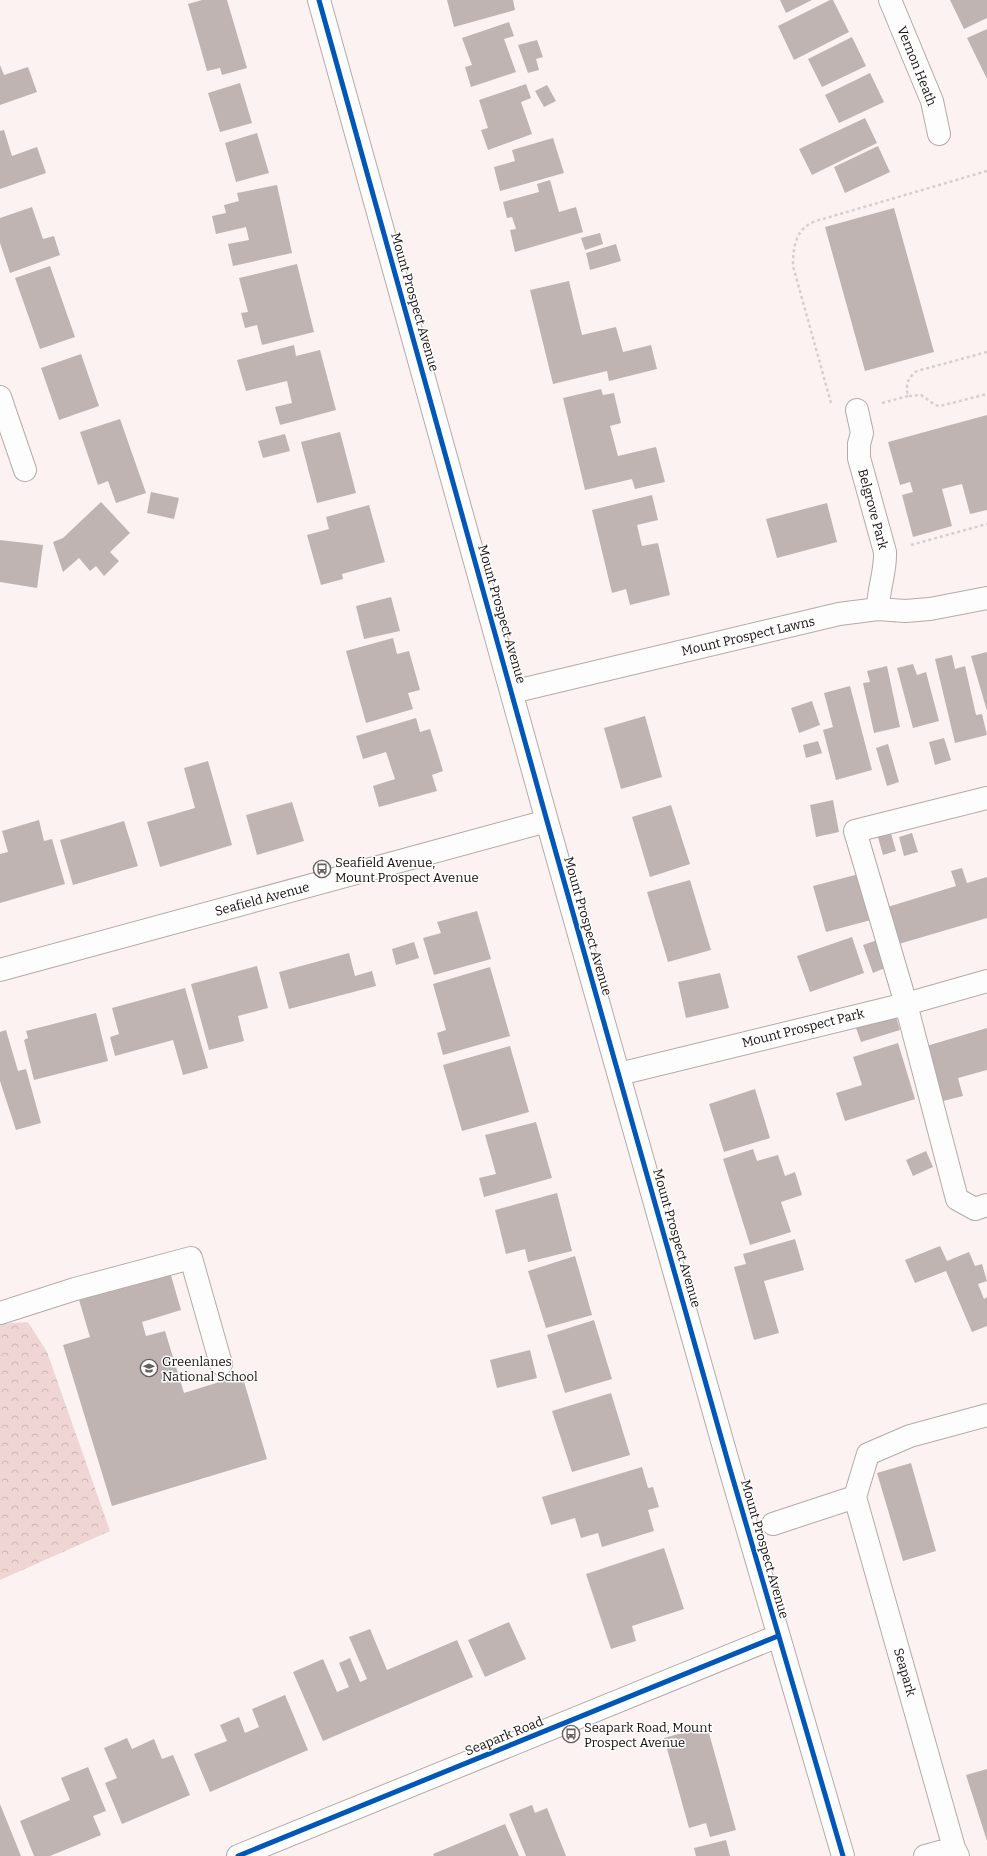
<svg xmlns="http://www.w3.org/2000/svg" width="987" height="1856" font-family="Bitter,serif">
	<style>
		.park { fill: url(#park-crowns) }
		.building { fill: #c0b4b3 }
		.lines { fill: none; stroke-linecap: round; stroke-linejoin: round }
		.minor-casing { stroke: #b3aaaa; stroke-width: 24 }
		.path { stroke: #d3d0d0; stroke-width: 2.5; stroke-dasharray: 3 3; stroke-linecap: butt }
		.minor { stroke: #fefdfd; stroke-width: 22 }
		.cycleway-casing { stroke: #fff; stroke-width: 8 }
		.cycleway { stroke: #0057b8; stroke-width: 5 }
		.labels { text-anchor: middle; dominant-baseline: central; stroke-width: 3; stroke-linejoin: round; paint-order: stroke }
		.street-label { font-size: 13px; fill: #170e0d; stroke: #fff }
		.poi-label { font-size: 13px; fill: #170e0d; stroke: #fff; text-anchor: start }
	</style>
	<defs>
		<pattern id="park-crowns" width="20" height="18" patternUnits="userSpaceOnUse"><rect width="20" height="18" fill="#efd5d3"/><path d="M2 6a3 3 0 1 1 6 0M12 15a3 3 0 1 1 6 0" fill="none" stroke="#ccb6b4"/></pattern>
	</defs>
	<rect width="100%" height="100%" fill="#fbf2f1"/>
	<path class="park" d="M28,1322L47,1352L110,1531L0,1580V1324Z"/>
	<path class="building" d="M202,0H227L247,68L222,75L220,68L207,71L188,4Z
		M447,0H513L515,10L454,27Z
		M780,0H812L786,13Z
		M830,0H833L849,32L794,60L778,26Z
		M950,0H987V18L964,29Z
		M509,22L514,36L504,39L516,72L471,87L465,67L472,65L462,38Z
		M987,29V79L967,38Z
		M852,37L866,66L822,87L808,59Z
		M537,40L543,57L536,59L539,70L528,73L518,45Z
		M0,65L4,75L28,67L37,92L0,105Z
		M870,73L884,102L839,123L825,95Z
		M240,83L252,123L220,132L208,93Z
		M526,84L531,98L521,102L532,134L488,150L481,130L488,128L479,100Z
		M547,85L556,101L544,107L535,91Z
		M865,118L877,143L812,175L799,149Z
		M4,130L12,156L37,147L46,173L0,189V131Z
		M257,133L269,173L236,182L225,143Z
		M553,138L564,173L500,191L494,167L515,161L512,150Z
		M878,146L890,172L845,193L834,167Z
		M550,180L559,212L576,207L583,232L515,252L510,230L516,229L512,217L507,218L503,202L539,192L537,184Z
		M277,185L292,253L233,266L228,244L249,240L246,227L216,234L212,216L226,213L224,205L239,201L237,193Z
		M32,207L43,239L54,236L60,255L10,273L0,243V218Z
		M894,208L934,352L865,371L825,227Z
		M600,233L603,244L585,250L581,238Z
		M616,244L621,261L590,270L586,253Z
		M297,264L314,332L262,345L257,325L245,328L241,313L248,312L239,278Z
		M50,266L75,337L40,349L15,278Z
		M569,281L582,335L616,327L623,352L651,345L657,369L609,381L607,371L553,384L530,290Z
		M294,345L296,356L320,350L336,410L280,425L275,407L292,403L287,381L246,391L237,360Z
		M81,354L99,406L59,420L41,368Z
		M601,389L603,395L614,393L621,423L610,426L618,456L656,447L665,482L635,489L632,479L585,490L563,398Z
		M987,415V510L970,514L962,484L942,489L952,526L913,537L902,495L913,492L910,482L900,485L888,442Z
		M120,419L146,493L116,503L108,481L98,485L80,432Z
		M340,432L356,493L317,503L301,442Z
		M285,434L290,451L263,458L258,441Z
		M151,492L179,498L174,519L147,513Z
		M652,495L658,520L637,525L642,546L658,543L670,595L630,605L626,589L612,593L592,510Z
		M101,502L130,533L110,552L119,561L104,576L96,566L90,571L79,558L63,572L53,542L63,538Z
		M827,503L837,542L777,558L766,519Z
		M369,505L385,562L342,574L343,579L321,585L307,535L329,529L326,517Z
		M0,540L43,545L37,588L0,582Z
		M391,597L400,631L364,639L356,606Z
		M393,638L397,654L409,651L420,690L408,693L413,709L366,723L346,651Z
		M987,652V711L971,656Z
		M952,655L955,669L965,666L976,715L982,714L987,735L955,743L935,659Z
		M913,664L917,675L926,672L939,721L913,728L897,668Z
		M887,666L900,727L874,733L863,683L870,682L867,671Z
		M850,686L872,770L836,780L823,730L833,727L824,693Z
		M812,701L820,725L799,733L791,708Z
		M645,716L662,777L621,789L604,728Z
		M416,718L420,732L430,729L437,751L443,771L432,775L437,791L379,807L373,786L395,779L386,752L363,759L356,736Z
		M944,738L951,760L935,765L929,742Z
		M818,741L822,753L806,758L803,745Z
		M888,744L899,782L887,786L876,748Z
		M208,761L232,845L160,867L147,822L195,808L184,768Z
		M833,800L839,832L816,837L810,805Z
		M292,802L304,841L257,855L246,815Z
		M671,805L690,864L650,877L632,817Z
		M39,820L44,841L52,839L65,884L0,903V854L8,852L2,831Z
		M124,821L138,866L73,885L60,840Z
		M890,830L896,851L883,855L877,834Z
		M912,833L918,852L904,856L899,837Z
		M962,868L967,883L987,877V918L892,946L881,909L956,886L951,871Z
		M859,874L871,920L826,932L813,886Z
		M690,880L711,950L668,962L647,892Z
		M477,911L491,959L434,975L423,938L441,933L437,922Z
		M852,937L864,973L810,992L797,956Z
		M877,940L887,967L873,973L863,945Z
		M414,942L419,958L396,965L392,949Z
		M349,953L355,976L372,971L376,986L289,1009L279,972Z
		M257,966L268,1008L238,1016L244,1041L209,1050L191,984Z
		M490,967L510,1036L443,1055L437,1033L446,1030L433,984Z
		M720,973L729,1008L686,1018L678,982Z
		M185,988L208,1068L183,1075L173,1040L115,1056L110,1037L119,1034L112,1008Z
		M894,1009L900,1030L861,1042L854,1022Z
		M96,1013L108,1061L34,1080L24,1040L28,1038L26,1031Z
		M987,1028V1070L958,1078L963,1096L939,1102L923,1047Z
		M6,1030L18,1071L26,1069L41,1123L16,1130L0,1081V1032Z
		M898,1043L915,1099L845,1121L836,1093L862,1085L853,1057Z
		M510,1046L529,1112L462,1131L443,1065Z
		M755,1089L770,1138L724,1152L709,1104Z
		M536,1122L552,1178L484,1197L479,1178L496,1174L485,1135Z
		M753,1149L757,1161L778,1155L785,1176L795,1172L802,1195L781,1202L791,1232L750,1245L723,1159Z
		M926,1151L933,1167L913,1176L906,1160Z
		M557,1193L572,1251L528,1262L525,1249L506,1254L495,1210Z
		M795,1239L804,1270L764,1281L779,1333L754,1340L734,1267L746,1264L743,1254Z
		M940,1246L947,1261L969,1252L975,1266L982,1264L987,1281L978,1284L984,1299L987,1297V1326L972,1332L946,1271L915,1283L905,1260Z
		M575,1256L592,1315L546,1328L528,1271Z
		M170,1272L181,1310L142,1322L146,1336L165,1331L184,1393L242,1375L267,1459L112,1506L63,1345L90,1337L79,1300Z
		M594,1320L612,1379L565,1393L547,1335Z
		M530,1350L537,1378L497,1388L490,1360Z
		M611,1393L630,1455L572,1472L552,1411Z
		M911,1463L936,1551L903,1561L877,1473Z
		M642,1467L648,1488L653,1487L659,1507L648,1510L654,1531L602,1547L598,1533L581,1538L575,1518L551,1525L542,1497Z
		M664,1548L684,1609L632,1626L636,1641L611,1649L586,1574Z
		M509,1622L526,1659L485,1677L468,1640Z
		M370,1629L387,1670L457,1640L473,1677L323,1741L293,1672L323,1659L337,1692L349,1687L339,1663L350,1658L360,1682L367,1679L349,1637Z
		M285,1695L308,1750L210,1792L194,1754L227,1741L220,1725L239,1717L245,1733L259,1727L252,1709Z
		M707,1726L736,1830L710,1837L706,1823L689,1828L664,1738Z
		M127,1738L132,1749L154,1739L162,1759L173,1755L190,1795L122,1824L105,1783L117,1778L104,1748Z
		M88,1767L106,1811L93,1816L101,1835L50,1856H34L20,1821L70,1800L61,1778Z
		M987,1769V1841L966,1775Z
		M0,1804L21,1856H0Z
		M532,1805L535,1813L547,1808L566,1856H526L509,1814Z
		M505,1824L519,1856H434L433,1854Z
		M726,1840L730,1856H696L694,1848Z"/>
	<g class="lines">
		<defs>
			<path id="minor" d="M319,0L547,821L730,1469L843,1856
				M890,0L932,101L939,134
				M0,397L25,470
				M857,410L862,433L859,444V458L885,552C886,571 878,589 878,609
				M512,692L839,614L878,609L905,611L930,609L987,598
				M987,798L855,831L906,1004L957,1199L975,1209L987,1205
				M0,970L547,821
				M619,1074L906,1004L987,981
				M0,1313L75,1289L191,1258L221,1364
				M773,1524L855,1497
				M238,1856L778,1636
				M925,1856L954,1848
				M958,1856L954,1848L855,1497L868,1454L910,1436L987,1415"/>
		</defs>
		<use href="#minor" class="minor-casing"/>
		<path class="path" d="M987,352L917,371C908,377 905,385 908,396L921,395L935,405L940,406L987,394
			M831,403L793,266C793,252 794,234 808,225C812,222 818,220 823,219L987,171
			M882,403L908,396
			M911,545L987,524"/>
		<use href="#minor" class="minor"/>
		<defs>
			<path id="cycleway" d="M319,0L547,821L730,1469L843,1856
				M238,1856L778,1636"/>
		</defs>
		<use href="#cycleway" class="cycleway-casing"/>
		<use href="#cycleway" class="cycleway"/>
	</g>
	<defs>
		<symbol id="bus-ring" viewBox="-11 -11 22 22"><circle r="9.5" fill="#fff" stroke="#675e5d" stroke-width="1.5"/><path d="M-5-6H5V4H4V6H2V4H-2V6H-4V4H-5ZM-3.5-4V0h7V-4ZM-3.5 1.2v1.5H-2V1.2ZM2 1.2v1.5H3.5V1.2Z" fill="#675e5d"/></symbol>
		<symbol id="school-ring" viewBox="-11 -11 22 22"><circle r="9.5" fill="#fff" stroke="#675e5d" stroke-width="1.5"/><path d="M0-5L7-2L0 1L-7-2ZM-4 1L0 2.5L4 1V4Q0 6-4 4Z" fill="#675e5d"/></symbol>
	</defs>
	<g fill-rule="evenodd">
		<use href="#bus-ring" x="312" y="859" width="20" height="20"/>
		<use href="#school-ring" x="139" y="1358" width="20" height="20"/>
		<use href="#bus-ring" x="561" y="1724" width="20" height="20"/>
	</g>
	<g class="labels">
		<g class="street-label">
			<text transform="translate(917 66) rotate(68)">Vernon Heath</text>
			<text transform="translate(415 302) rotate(74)">Mount Prospect Avenue</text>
			<text transform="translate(873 509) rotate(75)">Belgrove Park</text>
			<text transform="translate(502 614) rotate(74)">Mount Prospect Avenue</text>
			<text transform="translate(748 636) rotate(-13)">Mount Prospect Lawns</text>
			<text transform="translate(262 899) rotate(-15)">Seafield Avenue</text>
			<text transform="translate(588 926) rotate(74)">Mount Prospect Avenue</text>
			<text transform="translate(803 1028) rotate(-14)">Mount Prospect Park</text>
			<text transform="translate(677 1238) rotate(74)">Mount Prospect Avenue</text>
			<text transform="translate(765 1549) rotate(74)">Mount Prospect Avenue</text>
			<text transform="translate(905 1672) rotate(74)">Seapark</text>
			<text transform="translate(504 1736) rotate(-22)">Seapark Road</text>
		</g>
		<g class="poi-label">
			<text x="335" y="862">Seafield Avenue,<tspan x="335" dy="15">Mount Prospect Avenue</tspan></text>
			<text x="162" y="1361">Greenlanes<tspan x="162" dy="15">National School</tspan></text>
			<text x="584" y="1727">Seapark Road, Mount<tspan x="584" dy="15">Prospect Avenue</tspan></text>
		</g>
	</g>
</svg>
